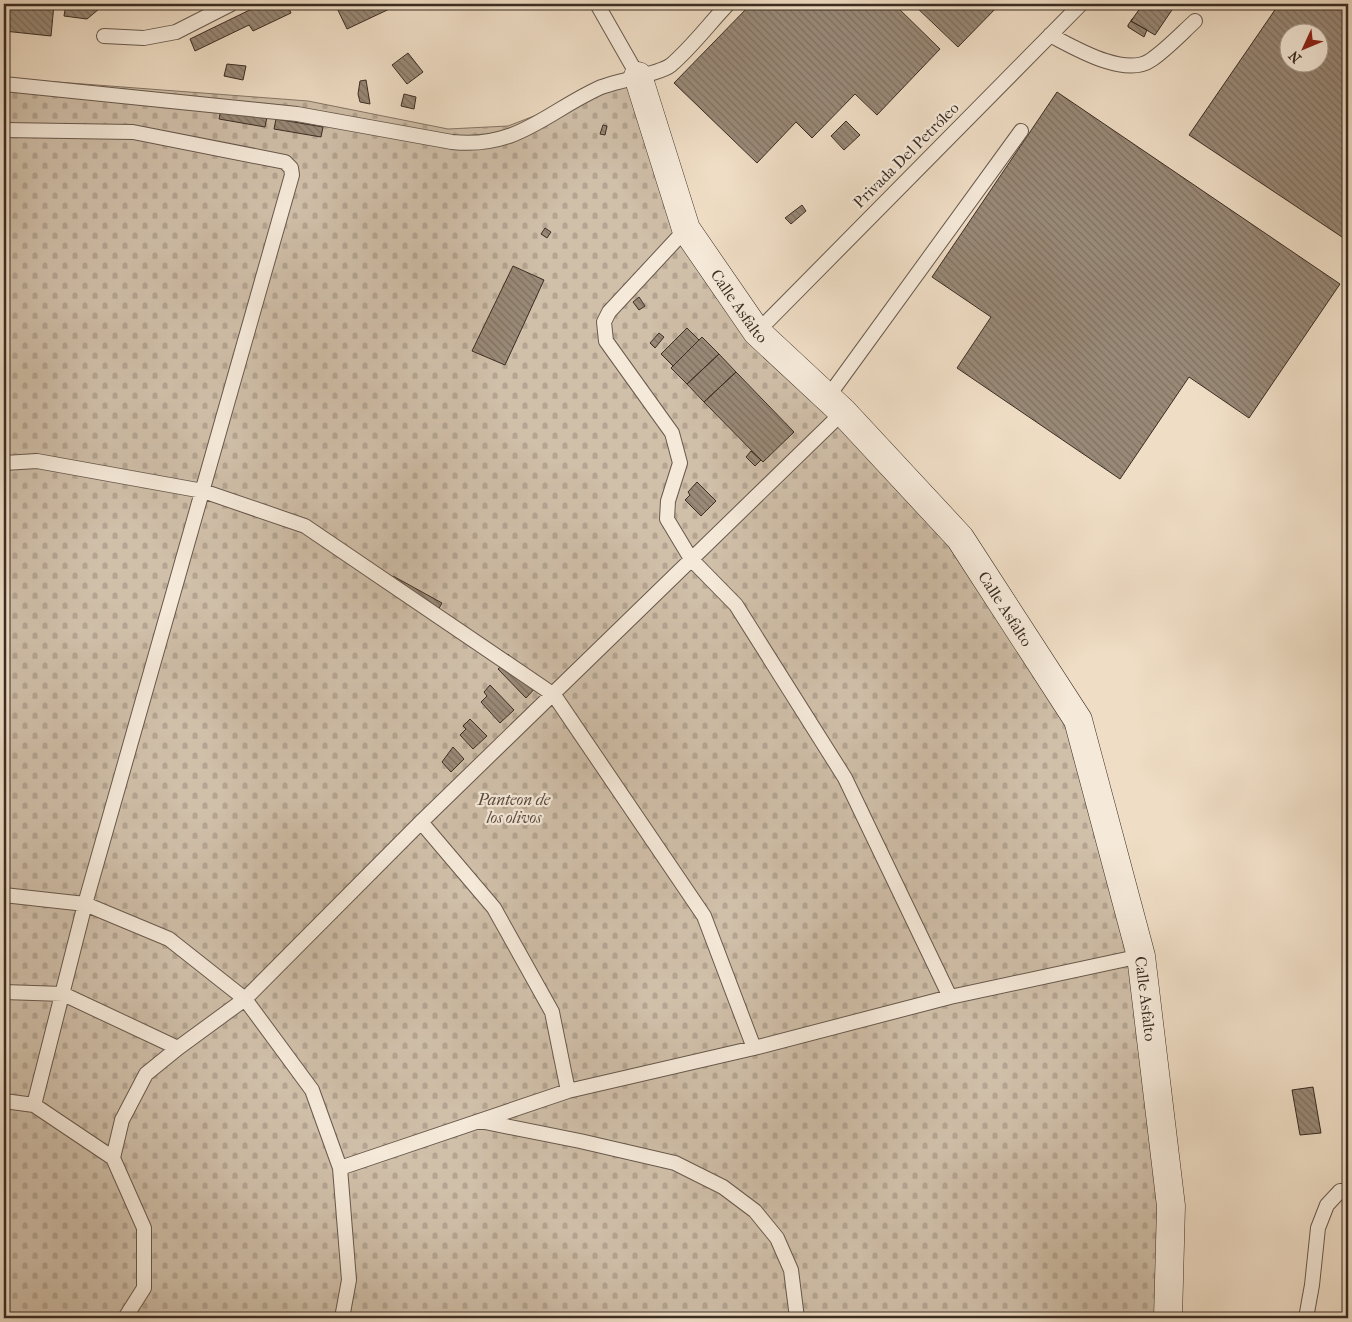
<svg xmlns="http://www.w3.org/2000/svg" width="1352" height="1322" font-family="'IM FELL French Canon',serif">
	<style>
		.cemetery { fill: url(#cemetery-stones); stroke: #867666 }
		.building { fill: url(#building-back-hatch); stroke: #3b2d23; fill-rule: evenodd }
		.lines { fill: none; stroke-linecap: round; stroke-linejoin: round }
		.lane-casing { stroke: #68594c; stroke-width: 16 }
		.secondary-casing { stroke: #3b2d23; stroke-width: 29 }
		.lane { stroke: #f5e9d9; stroke-width: 14 }
		.secondary { stroke: #f5e9d9; stroke-width: 28 }
		.labels { text-anchor: middle; dominant-baseline: central; stroke-width: 4.5; stroke-linejoin: round; paint-order: stroke }
		.street-label { font-size: 16px; fill: #3b2d23; stroke: #f5e9d9 }
		.park-label { font-size: 16px; font-style: italic; fill: #594a3e; stroke: #f5e9d9 }
	</style>
	<defs>
		<pattern id="cemetery-stones" width="16" height="16" patternUnits="userSpaceOnUse" patternTransform="scale(1.25)"><rect width="16" height="16" fill="#d0bfa9"/><path d="M2 7V4a2 2 0 0 1 4 0v3zM10 15v-3a2 2 0 0 1 4 0v3z" fill="#b4a491"/></pattern>
		<pattern id="building-back-hatch" width="6" height="6" patternUnits="userSpaceOnUse" patternTransform="scale(1.25)"><rect width="6" height="6" fill="#998977"/><path d="M-1 5l2 2M0 0l6 6M5-1l2 2" fill="none" stroke="#7e7061"/></pattern>
	</defs>
	<rect width="100%" height="100%" fill="#efddc5"/>
	<filter id="stains"><feTurbulence type="fractalNoise" baseFrequency=".004" numOctaves="4"/><feColorMatrix values="0 0 0 0 .2 0 0 0 0 .09 0 0 0 0 .02 0 0 0 .5 -.17"/></filter>
	<radialGradient id="worn" r=".72"><stop offset=".6" stop-color="#630" stop-opacity="0"/><stop offset="1" stop-color="#630" stop-opacity=".3"/></radialGradient>
	<path class="cemetery" d="M638,76L686,229L757,332L960,538L1078,720L1141,956L1168,1318H4V78L308,101L448,129L508,126Z"/>
	<path class="building" d="M4,4H54L51,36L4,31Z
		M66,4H105L87,19L64,16Z
		M262,4H287L291,13L253,31L249,25L195,51L190,39Z
		M335,4H400L347,29Z
		M751,4H894L940,49L877,115L855,94L812,138L796,122L757,163L674,83Z
		M913,4H1000L958,47Z
		M1143,4H1176L1155,35L1131,21Z
		M1279,4H1348V241L1189,135ZM1290,32H1320V62H1290Z
		M1133,18L1131,21L1147,30L1144,37L1128,27V25Z
		M408,53L423,72L407,84L392,65Z
		M227,64L246,66L243,80L224,76Z
		M366,80L370,104L360,102L358,94L360,81Z
		M1057,92L1340,284L1249,418L1189,377L1120,479L957,368L991,317L932,277Z
		M404,94L416,97L414,109L401,106Z
		M221,109L267,117L265,127L219,119Z
		M276,119L323,127L321,137L274,129Z
		M846,121L860,135L844,150L831,136Z
		M603,125L607,126L605,135L600,134Z
		M802,205L806,211L791,224L785,218Z
		M545,228L551,232L547,238L541,234Z
		M513,266L544,280L505,365L472,351Z
		M639,297L645,306L639,310L633,302Z
		M687,328L699,340L673,366L661,354Z
		M659,333L664,337L655,348L650,343Z
		M702,337L719,354L687,384L671,368Z
		M719,354L736,372L704,402L687,384Z
		M736,372L794,432L763,462L704,402Z
		M751,451L761,460L755,466L746,457Z
		M697,482L716,501L701,516L685,500L690,495L688,492Z
		M393,576L442,603L437,612L389,583Z
		M508,654L538,685L526,698L498,669L504,663L502,660Z
		M490,685L514,710L500,723L481,702L487,696L484,692Z
		M470,719L487,736L473,749L460,735L466,729L463,726Z
		M453,747L464,759L451,772L442,762Z
		M1313,1087L1321,1133L1300,1135L1292,1090Z"/>
	<g class="lines">
		<defs>
			<path id="lane" d="M597,4L638,76
				M1050,35C1075,48 1125,78 1151,60C1167,49 1181,34 1195,21
				M104,36L144,38L176,32L231,4
				M4,84L297,114L452,142C517,149 545,113 599,88C615,81 660,74 671,65C692,47 709,24 728,4
				M4,130L133,132L285,162L291,168L292,175L85,904L34,1105
				M686,229L609,312L604,322L606,341L672,433L680,463L668,501L667,519L691,559L736,605L845,778L950,997
				M757,332L1081,4
				M827,398L1021,131
				M4,463L37,461L203,491L305,526L554,695L704,916L754,1048
				M421,822L494,908L552,1012L568,1091
				M4,895L85,904L169,939L245,999L312,1090L340,1168L349,1280L342,1318
				M4,992L63,994L178,1048
				M4,1101L34,1105L113,1158L144,1228V1288L125,1318
				M480,1121L580,1141L675,1163L723,1187L755,1211L777,1238L791,1270L797,1318
				M113,1158L122,1120L146,1074L178,1048L245,999L421,822L843,412
				M340,1168L568,1091L754,1048L950,997L1141,956
				M1306,1318L1312,1285L1318,1228L1327,1205L1340,1191H1348"/>
			<g id="secondary">
				<path id="s1" d="M638,76L686,229L757,332L843,412L960,538L1078,720L1141,956L1171,1206L1168,1318"/>
			</g>
		</defs>
		<use href="#lane" class="lane-casing"/>
		<use href="#secondary" class="secondary-casing"/>
		<use href="#lane" class="lane"/>
		<use href="#secondary" class="secondary"/>
	</g>
	<g class="labels">
		<g class="street-label">
			<text transform="translate(906 155) rotate(-45)">Privada Del Petróleo</text>
			<text stroke="none"><textPath href="#s1" startOffset="254">Calle Asfalto</textPath></text>
			<text stroke="none"><textPath href="#s1" startOffset="659">Calle Asfalto</textPath></text>
			<text stroke="none"><textPath href="#s1" startOffset="1079">Calle Asfalto</textPath></text>
		</g>
		<g class="park-label">
			<text x="514" y="799">Panteon de<tspan x="514" dy="18">los olivos</tspan></text>
		</g>
	</g>
	<rect width="1352" height="1322" fill="none" stroke="#efddc5" stroke-width="20"/>
	<rect x="5" y="5" width="1342" height="1312" fill="none" stroke="#3b2d23" stroke-width="2.5"/>
	<rect x="10" y="10" width="1332" height="1302" fill="none" stroke="#3b2d23"/>
	<g transform="translate(1304 48) rotate(226)"><circle r="24" fill="#f5e9d9" stroke="#ab9e90"/>
	<path d="M0-4L9 19L0 12L-9 19Z" fill="#8f2418"/>
	<text y="-8" font-size="14" font-weight="bold" text-anchor="middle" fill="#3b2d23">N</text>
	</g>
	<rect width="100%" height="100%" filter="url(#stains)"/>
	<rect width="100%" height="100%" fill="url(#worn)"/>
</svg>
